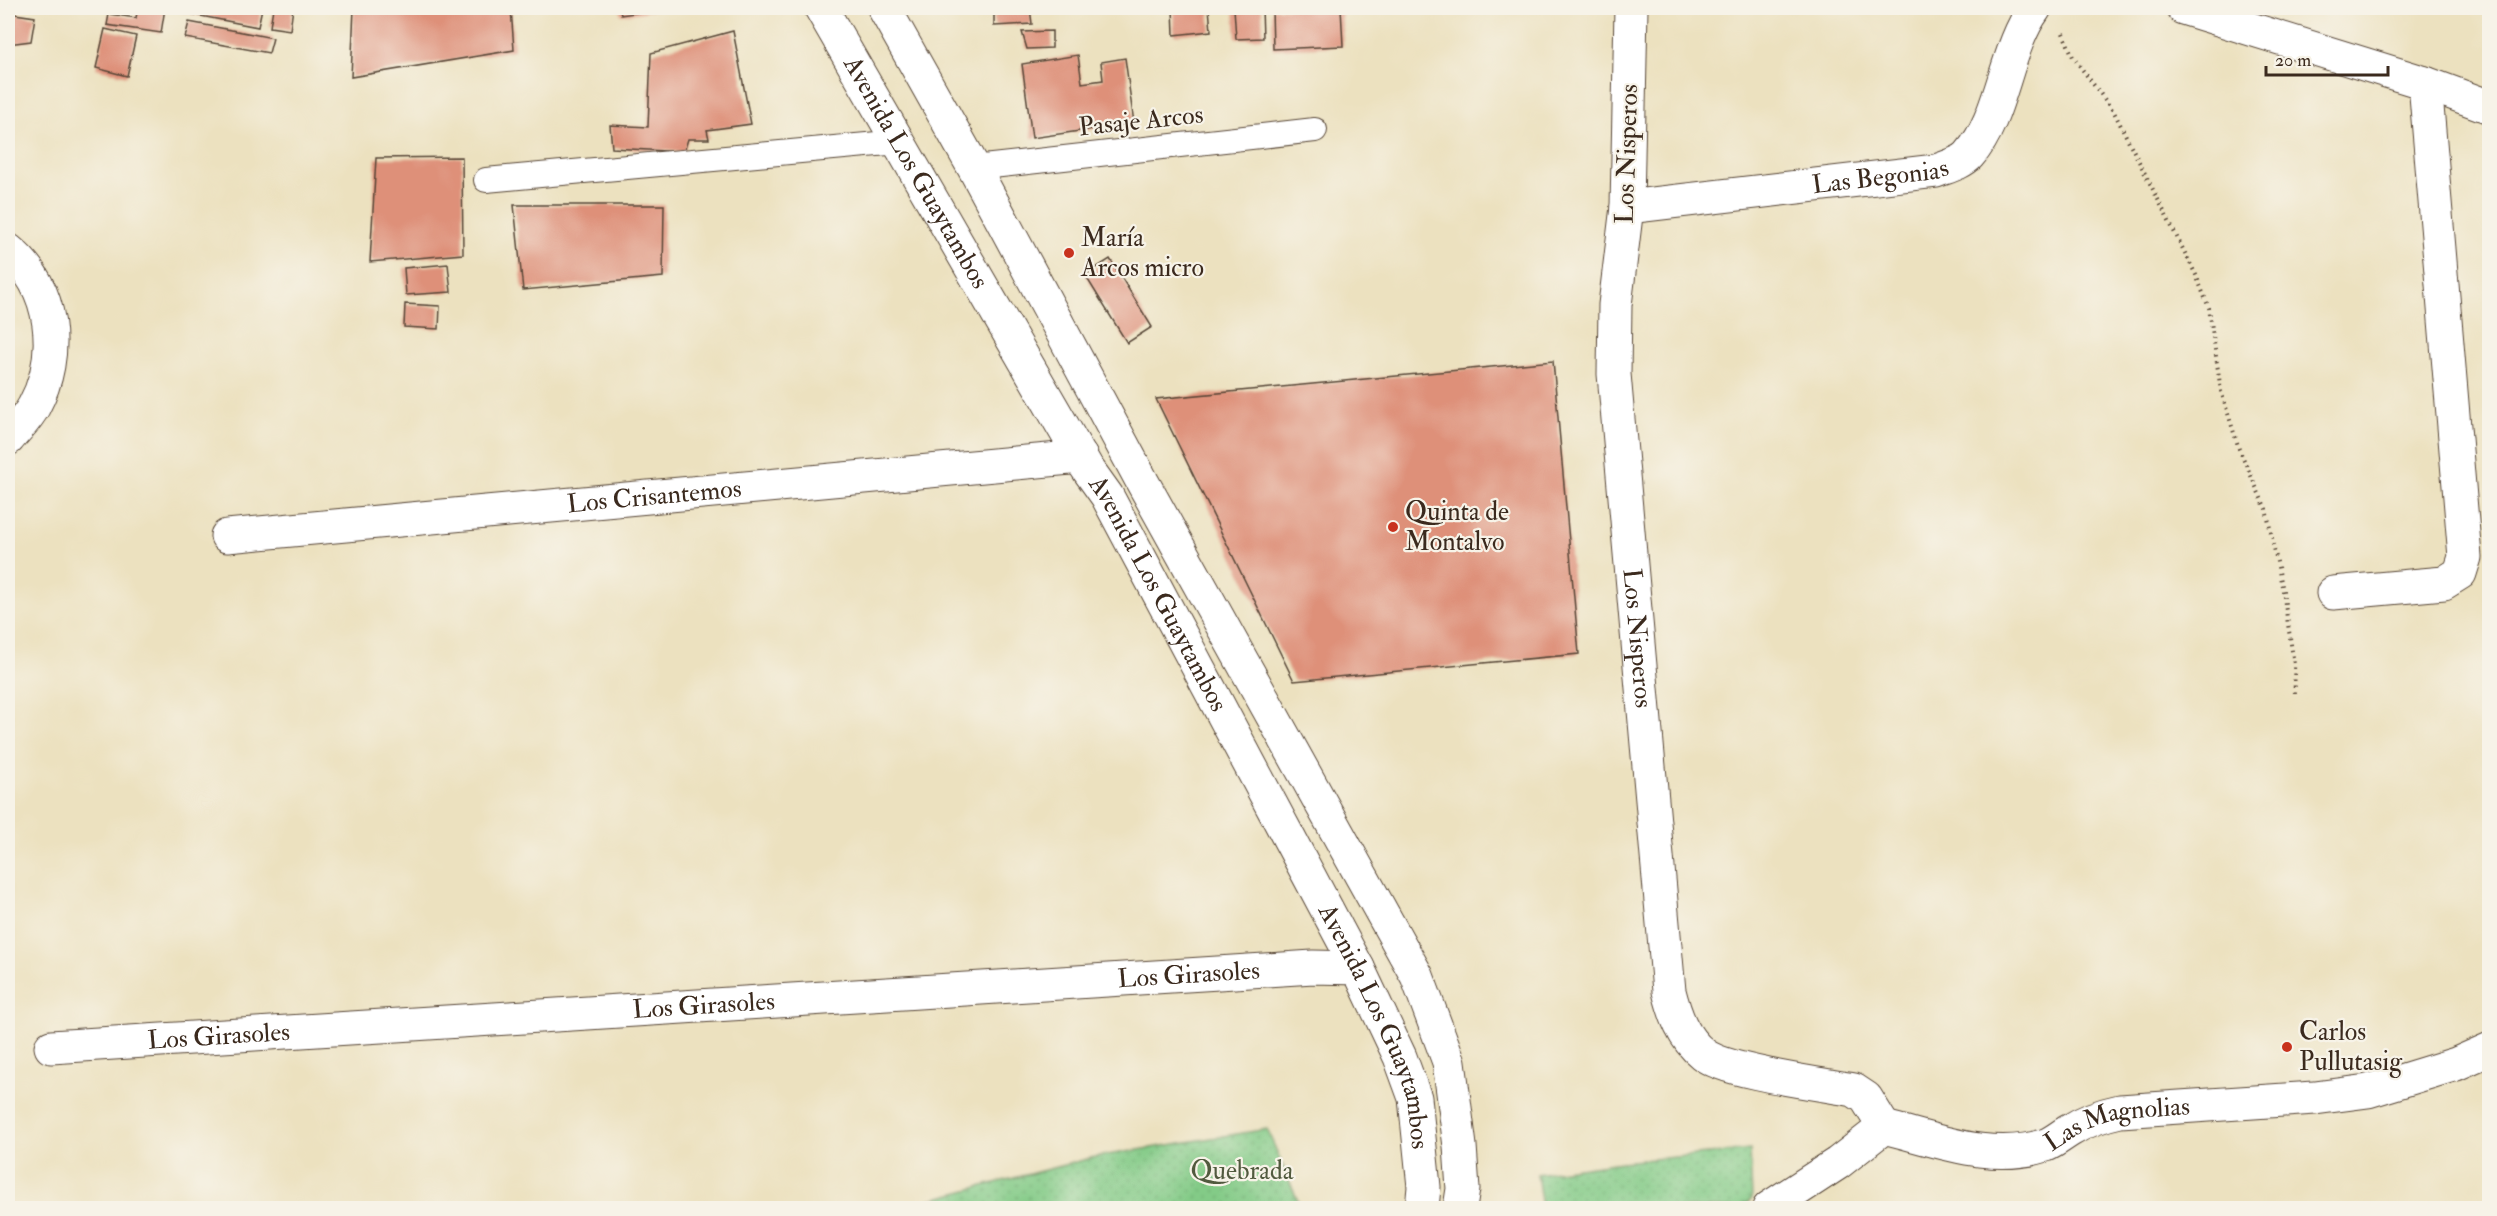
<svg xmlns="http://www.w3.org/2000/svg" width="2497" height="1216" font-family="'IM FELL Double Pica',serif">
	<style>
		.park { fill: url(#park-dots); stroke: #5f7a52; stroke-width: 1.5 }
		.building { fill: #de9079 }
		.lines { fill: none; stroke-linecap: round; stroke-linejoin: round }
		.service-casing { stroke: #564536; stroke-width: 26 }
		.minor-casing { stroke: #564536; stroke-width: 35 }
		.secondary-casing { stroke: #564536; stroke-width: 35 }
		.primary-casing { stroke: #564536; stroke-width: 35 }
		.path { stroke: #564536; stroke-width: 4; stroke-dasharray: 1.5 4.5; stroke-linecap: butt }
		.service { stroke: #fff; stroke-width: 24 }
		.minor { stroke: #fff; stroke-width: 33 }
		.secondary { stroke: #fff; stroke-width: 33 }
		.primary { stroke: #fff; stroke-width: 33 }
		.poi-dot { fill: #c8321e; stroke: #f7f3e8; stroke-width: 2 }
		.labels { text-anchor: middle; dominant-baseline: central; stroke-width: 4.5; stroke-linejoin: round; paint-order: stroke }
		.street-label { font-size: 26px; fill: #3b2a1e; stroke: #f7f3e8 }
		.poi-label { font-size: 26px; fill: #3b2a1e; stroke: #f7f3e8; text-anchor: start }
		.park-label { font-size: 26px; fill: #515a3e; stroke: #f7f3e8 }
	</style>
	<defs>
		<pattern id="park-dots" width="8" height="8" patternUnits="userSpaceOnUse" patternTransform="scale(1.5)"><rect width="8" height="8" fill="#83cb87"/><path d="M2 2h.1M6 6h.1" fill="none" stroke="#72ae74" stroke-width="1.8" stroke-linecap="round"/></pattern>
	</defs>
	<rect width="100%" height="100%" fill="#f7f3e8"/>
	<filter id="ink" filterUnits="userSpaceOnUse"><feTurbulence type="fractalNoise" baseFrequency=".0167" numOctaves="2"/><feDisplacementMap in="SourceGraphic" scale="12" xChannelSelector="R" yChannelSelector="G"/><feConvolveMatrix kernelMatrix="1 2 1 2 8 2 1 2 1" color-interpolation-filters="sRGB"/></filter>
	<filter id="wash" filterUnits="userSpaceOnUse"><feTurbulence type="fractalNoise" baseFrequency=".008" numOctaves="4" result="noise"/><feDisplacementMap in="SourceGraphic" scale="24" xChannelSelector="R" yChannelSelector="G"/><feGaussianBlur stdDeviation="1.35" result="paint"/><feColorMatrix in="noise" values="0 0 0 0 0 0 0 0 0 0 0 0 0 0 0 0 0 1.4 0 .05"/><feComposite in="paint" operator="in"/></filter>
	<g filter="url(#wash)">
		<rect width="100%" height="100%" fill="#ece1bf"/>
		<path class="park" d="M1267,1129L1301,1208H898L1095,1157Z
			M1750,1150L1752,1199L1741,1208H1542L1537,1174L1621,1162Z"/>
		<g id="blocks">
			<path class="building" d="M138,8H165L161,33L107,25L109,14L136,18Z
				M181,8H262L258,27L180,12Z
				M273,8H293L290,30L270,27Z
				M354,8H511L514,50L351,77Z
				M619,8H661V9L621,15Z
				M1030,8L1032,24L994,26V9Z
				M1173,8H1209L1211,31L1174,35Z
				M1234,8H1262L1263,38L1236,39Z
				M1272,8H1341L1343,46L1273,49Z
				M8,13L35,17L31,41L8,44Z
				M189,22L273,38L269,53L185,38Z
				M105,29L136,36L127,76L96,68Z
				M733,31L751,124L707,130L709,139H688L684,152L612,148L610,125L648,127L651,53Z
				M1052,31V48L1027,49L1022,32Z
				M1078,55L1082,83L1103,80L1101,62L1125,58L1134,123L1032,138L1022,64Z
				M462,157L463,254L370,262L376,158Z
				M514,205H664L663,277L523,290Z
				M1110,259L1152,327L1127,343L1085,275Z
				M448,264L451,292L406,295L404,268Z
				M405,304L440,306L439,329L404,327Z
				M1553,361L1579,654L1294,681L1156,399Z"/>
		</g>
	</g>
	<g filter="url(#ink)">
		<use href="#blocks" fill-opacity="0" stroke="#564536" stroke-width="1.5"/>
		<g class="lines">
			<defs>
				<path id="service" d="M974,168L1315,130
					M486,180L899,142"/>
				<g id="minor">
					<path id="s1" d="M1631,8L1627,207L1615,305L1614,374L1669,991C1675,1015 1683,1038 1703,1054C1725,1072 1822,1084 1854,1090L1866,1098L1884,1127"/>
					<path d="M2183,8L2425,83L2490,107"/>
					<path id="s2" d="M1627,207L1936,171C1946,167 1962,163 1969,155C2003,117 2004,50 2035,8"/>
					<path id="s3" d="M227,536L1081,457"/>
					<path d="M2333,593L2444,583L2460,573L2465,557L2425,83"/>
					<path id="s4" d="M51,1047L1313,967L1358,968"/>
					<path id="s5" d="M1884,1127C1937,1140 1992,1163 2046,1145C2054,1142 2062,1135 2069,1131C2086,1120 2101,1115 2120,1111L2315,1098L2368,1091L2456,1064L2490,1049"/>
					<path d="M1769,1208L1838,1163L1884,1127"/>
				</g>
				<path id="secondary" d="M8,250C55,287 61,356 34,406C28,418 16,429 8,439"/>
				<g id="primary">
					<path id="s6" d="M821,8L1087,468L1107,496L1358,968L1400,1057L1415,1098L1424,1187L1422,1208"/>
					<path d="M884,8L974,168L1143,483L1417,976L1449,1062L1460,1146L1463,1189L1460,1208"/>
				</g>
			</defs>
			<use href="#service" class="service-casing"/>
			<use href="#minor" class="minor-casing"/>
			<use href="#secondary" class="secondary-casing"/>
			<use href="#primary" class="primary-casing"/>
			<path class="path" d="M2063,33L2073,57L2114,112L2196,275L2209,308L2221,391L2239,449L2266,509L2283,591L2294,664L2295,696"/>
			<use href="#service" class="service"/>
			<use href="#minor" class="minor"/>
			<use href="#secondary" class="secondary"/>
			<use href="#primary" class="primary"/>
		</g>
	</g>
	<g class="poi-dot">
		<circle cx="1069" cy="253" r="6"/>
		<circle cx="1393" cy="527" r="6"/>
		<circle cx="2287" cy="1047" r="6"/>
	</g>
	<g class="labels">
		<g class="street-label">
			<text transform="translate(1141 121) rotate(-6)">Pasaje Arcos</text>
			<text transform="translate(1627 154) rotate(-88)">Los Nisperos</text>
			<text stroke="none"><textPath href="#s6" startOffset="190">Avenida Los Guaytambos</textPath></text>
			<text stroke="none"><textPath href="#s2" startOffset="255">Las Begonias</textPath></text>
			<text stroke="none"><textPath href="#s3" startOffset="429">Los Crisantemos</textPath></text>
			<text stroke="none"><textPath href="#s6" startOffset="676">Avenida Los Guaytambos</textPath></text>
			<text stroke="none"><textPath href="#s1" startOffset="632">Los Nisperos</textPath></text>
			<text stroke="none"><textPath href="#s4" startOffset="1140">Los Girasoles</textPath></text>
			<text stroke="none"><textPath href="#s4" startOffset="654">Los Girasoles</textPath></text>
			<text stroke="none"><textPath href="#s6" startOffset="1162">Avenida Los Guaytambos</textPath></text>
			<text stroke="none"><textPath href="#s4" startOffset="168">Los Girasoles</textPath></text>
			<text stroke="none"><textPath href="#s5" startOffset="242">Las Magnolias</textPath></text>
		</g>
		<g class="poi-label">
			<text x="1081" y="238">María<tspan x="1081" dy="30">Arcos micro</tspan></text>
			<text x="1405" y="512">Quinta de<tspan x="1405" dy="30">Montalvo</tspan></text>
			<text x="2299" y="1032">Carlos<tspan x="2299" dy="30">Pullutasig</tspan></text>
		</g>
		<g class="park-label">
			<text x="1242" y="1171">Quebrada</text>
		</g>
	</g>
	<rect width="2497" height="1216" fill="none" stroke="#f7f3e8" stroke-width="30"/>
	<path d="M2266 66v9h122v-9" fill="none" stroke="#3b2a1e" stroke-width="3"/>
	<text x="2275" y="66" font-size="18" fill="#3b2a1e" stroke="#f7f3e8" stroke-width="4.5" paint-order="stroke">20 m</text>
</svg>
